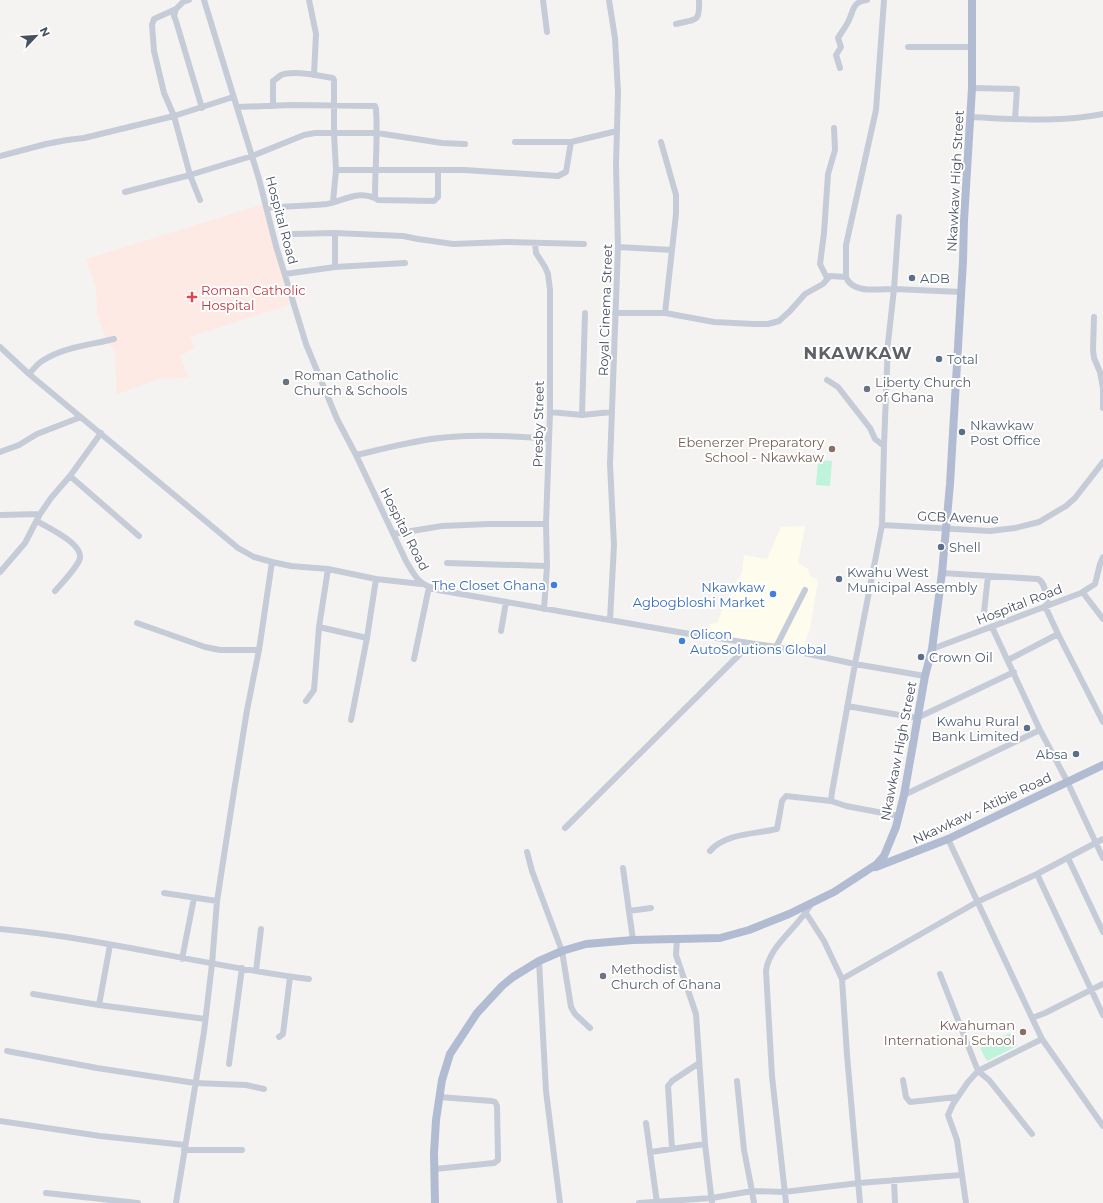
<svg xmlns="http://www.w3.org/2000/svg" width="1103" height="1203" font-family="Montserrat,sans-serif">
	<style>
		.commercial { fill: #fefced }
		.medical { fill: #fdeae4 }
		.green { fill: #bff3dc }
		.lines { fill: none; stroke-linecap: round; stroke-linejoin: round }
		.minor { stroke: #c5ccd7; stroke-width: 6 }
		.major { stroke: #b1bcd2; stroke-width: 8 }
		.service-dot { fill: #5c6f8a; stroke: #fff; stroke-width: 1.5 }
		.health-dot { fill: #e0444e; stroke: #fff; stroke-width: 1.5 }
		.worship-dot { fill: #6b7280; stroke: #fff; stroke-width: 1.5 }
		.education-dot { fill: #8d6e63; stroke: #fff; stroke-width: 1.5 }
		.shop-dot { fill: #3f7fe0; stroke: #fff; stroke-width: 1.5 }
		.labels { text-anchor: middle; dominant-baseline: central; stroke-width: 4; stroke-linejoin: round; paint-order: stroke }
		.street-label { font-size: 13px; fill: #485161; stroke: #fff }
		.service-label { font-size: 13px; fill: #4e5e75; stroke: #fff; text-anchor: start }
		.health-label { font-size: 13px; fill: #be3a42; stroke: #fff; text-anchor: start }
		.worship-label { font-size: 13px; fill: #5b616d; stroke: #fff; text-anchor: start }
		.education-label { font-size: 13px; fill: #785e54; stroke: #fff; text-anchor: end }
		.shop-label { font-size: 13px; fill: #366cbe; stroke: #fff; text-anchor: end }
		.district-label { font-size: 17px; font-weight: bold; letter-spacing: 1px; fill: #5e6168; stroke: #fff }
	</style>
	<rect width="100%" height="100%" fill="#f5f3f2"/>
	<path class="commercial" d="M805,526L798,563L808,569L810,576L818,580L810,628L802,651L705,634L710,624L717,623L726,600L742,573L744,555L767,559L781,527Z"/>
	<path class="medical" d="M263,204L289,305L190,337L195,348L180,356L189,377L159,379L116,395L115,353L107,341L97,315L96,289L86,259Z"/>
	<path class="green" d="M818,460L832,461L830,486L816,485Z
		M1010,1033L1017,1046L987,1061L980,1048Z"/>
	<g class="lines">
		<path class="minor" d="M189,0L183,2L176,9L154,19L152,25L154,51L164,93L174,116L190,175L200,200
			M204,0L259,179L276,246L306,344L337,419L356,455L406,561C416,578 418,584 438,590L684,633L776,647L855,664L925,676
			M309,0L316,34L314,75
			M543,0L547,32
			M609,0L615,38L618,92L616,165L618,247L610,464L614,545L610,620
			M884,0L876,110L846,245V277C852,294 879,289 894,289L899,217
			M176,9L174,16L176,21L202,108
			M676,24C696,19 700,23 699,0
			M908,47H972
			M840,68L836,55L841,47L838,38C841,33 844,29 847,24C854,12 851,2 867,0
			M972,88L1017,89L1015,119
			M273,106V81C275,80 278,77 281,75C294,70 319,76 333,78L334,80V133L336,170L333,202
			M237,107L292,105L375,106L376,109C378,139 375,168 375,198L378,200L434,201L438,197V170
			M970,117C1015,119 1058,123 1103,114
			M515,142H571L617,131
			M661,142L676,195V214L672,250
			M0,156L46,144L67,140L84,138L174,116L233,97
			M336,170H464L558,176L566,172L571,142
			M125,192L190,175L252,156L304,135L315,133H377L442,143L465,144
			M267,208C287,206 307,206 327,204C343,201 358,190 375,198
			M293,234L335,233L403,236L418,239L453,244L506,242L584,244
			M535,243L536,253L545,267L548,274L550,290V412L546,524L547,566L544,609
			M618,247L672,250L665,313
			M335,267V233
			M285,274L335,267L405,263
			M827,278L820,264L824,233L828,174L835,150L834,128
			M615,313H665L714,322L754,324H768L779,321L790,311L805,294L823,284L830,276L846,277
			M1094,317L1093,350L1094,358L1100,372L1103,388V408
			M0,347L29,374L238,548L254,557L272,562
			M29,374C33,370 37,364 42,361C63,347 90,345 114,339
			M827,380L838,387L870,428L875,439L884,446
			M550,412L582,415L612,412
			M582,415L585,313
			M0,452L19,445L37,434L81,417
			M356,455C387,448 419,439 450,437C483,434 516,436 549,439
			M70,476L139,536
			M0,515L40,514
			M37,521C48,528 87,545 79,561C73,572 63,582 55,591
			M882,525L990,531L1015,528L1039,522L1066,506L1075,498L1103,462
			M393,534L442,526L489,524H546
			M447,563L547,566
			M0,572L25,543L40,514L51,498L70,476L101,433
			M942,573L1038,579C1046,583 1046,597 1048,605
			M1081,593L1084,594L1103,619
			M1045,606L1058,634L1103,722
			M984,612L988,576
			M137,623L205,647L220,650H259
			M319,627L367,638
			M992,627L1040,730L1067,781L1103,858
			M501,631L506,602
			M776,647L805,590
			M932,649L1081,593L1095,584L1100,564L1103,557
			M414,659L429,587
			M1008,660L1058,634
			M306,701L314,690L319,627L328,569
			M847,706L917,718L1014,672
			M351,720L367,638L376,579
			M904,795L1040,730
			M899,816L846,806L831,801L832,792L855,664L882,525L884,446L888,343L894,289L961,292
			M565,828L750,644
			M948,839L1032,1018L1045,1013L1103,984
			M710,851C725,833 756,834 777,829L782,801L786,796L831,801
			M527,852L532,871L562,951L571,1007L575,1014L590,1028
			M1068,858L1103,932
			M623,868L633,940
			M1037,874L1103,1015
			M164,893L217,901
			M629,911L651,908
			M806,913L824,941L842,979L847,1055L860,1203
			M0,929C104,938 205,966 309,979
			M677,939L676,955L696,1014L705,1144L712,1203
			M182,959L194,898
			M539,961L546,1091L560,1203
			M256,971L261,929
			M940,974L978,1071L989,1080L1032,1134
			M842,979L977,902L1037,874L1103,839
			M33,994L99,1005L205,1019
			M99,1005L110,945
			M1032,1018L1042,1039L1049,1049L1103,1126
			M279,1037L283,1034L290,977
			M7,1051L97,1068L195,1083L246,1085L264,1089
			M229,1064L242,968
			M903,1080L906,1097L910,1102L957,1097
			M737,1081L744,1150L752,1191L754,1203
			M0,1121L100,1136L185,1145
			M646,1123L657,1203
			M672,1149L668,1086L672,1081L699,1063
			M184,1150H242
			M651,1152L705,1144
			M435,1169L494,1163L498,1160V1156L497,1106L495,1102L492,1101L439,1097
			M894,1180L895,1203
			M46,1193L138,1203
			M176,1203L204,1032L212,964L217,901L231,810L247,710L259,650L272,562L291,566L328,569L376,579L421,584
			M639,1203L712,1198L752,1191L784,1192L859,1183L961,1175
			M786,1203L772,1076L766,971C769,945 800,926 811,904
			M966,1203L957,1140L948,1115L953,1104L968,1082L978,1071L1042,1039"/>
		<path class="major" d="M876,867L948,839L1103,765
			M435,1203L434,1153L436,1120L442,1080L450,1054L477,1013L502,986L513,977L539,961L562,951L586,944L633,940L720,938L749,930L789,914L834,892L877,864L884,856L896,827L904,795L925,676L932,649L942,573L950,484L963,261L964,220L972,88V0"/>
	</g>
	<g class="service-dot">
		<circle cx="912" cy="278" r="4"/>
		<circle cx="939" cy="359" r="4"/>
		<circle cx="962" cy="432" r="4"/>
		<circle cx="941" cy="547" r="4"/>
		<circle cx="839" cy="579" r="4"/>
		<circle cx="921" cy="657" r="4"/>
		<circle cx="1027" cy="728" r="4"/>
		<circle cx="1076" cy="754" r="4"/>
	</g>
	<path class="health-dot" d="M190 291h4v4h4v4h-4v4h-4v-4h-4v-4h4z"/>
	<g class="worship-dot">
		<circle cx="286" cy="382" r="4"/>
		<circle cx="867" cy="389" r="4"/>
		<circle cx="603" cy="976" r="4"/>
	</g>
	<g class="education-dot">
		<circle cx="832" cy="449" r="4"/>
		<circle cx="1023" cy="1032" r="4"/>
	</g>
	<g class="shop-dot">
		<circle cx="554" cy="585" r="4"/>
		<circle cx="773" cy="594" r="4"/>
		<circle cx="682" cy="641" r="4"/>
	</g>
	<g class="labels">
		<g class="street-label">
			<text transform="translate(955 181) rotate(-87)">Nkawkaw High Street</text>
			<text transform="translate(282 220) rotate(75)">Hospital Road</text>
			<text transform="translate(605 310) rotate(-88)">Royal Cinema Street</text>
			<text transform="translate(538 424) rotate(-89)">Presby Street</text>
			<text transform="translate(958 517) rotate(2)">GCB Avenue</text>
			<text transform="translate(405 529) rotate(63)">Hospital Road</text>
			<text transform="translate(1019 604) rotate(-21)">Hospital Road</text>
			<text transform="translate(898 751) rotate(-79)">Nkawkaw High Street</text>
			<text transform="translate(982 808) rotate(-25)">Nkawkaw - Atibie Road</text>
		</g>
		<g class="service-label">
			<text x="920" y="278">ADB</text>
			<text x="947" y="359">Total</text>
			<text x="970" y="425">Nkawkaw<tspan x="970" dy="15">Post Office</tspan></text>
			<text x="949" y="547">Shell</text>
			<text x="847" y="572">Kwahu West<tspan x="847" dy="15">Municipal Assembly</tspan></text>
			<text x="929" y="657">Crown Oil</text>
			<text x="1019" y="721" text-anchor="end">Kwahu Rural<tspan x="1019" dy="15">Bank Limited</tspan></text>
			<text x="1068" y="754" text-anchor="end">Absa</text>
		</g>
		<g class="health-label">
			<text x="201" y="290">Roman Catholic<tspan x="201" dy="15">Hospital</tspan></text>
		</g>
		<g class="worship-label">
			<text x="294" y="375">Roman Catholic<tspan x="294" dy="15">Church &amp; Schools</tspan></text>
			<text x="875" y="382">Liberty Church<tspan x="875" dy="15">of Ghana</tspan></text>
			<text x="611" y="969">Methodist<tspan x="611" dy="15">Church of Ghana</tspan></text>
		</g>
		<g class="education-label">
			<text x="824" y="442">Ebenerzer Preparatory<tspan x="824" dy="15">School - Nkawkaw</tspan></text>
			<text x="1015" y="1025">Kwahuman<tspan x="1015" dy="15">International School</tspan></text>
		</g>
		<g class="shop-label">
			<text x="546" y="585">The Closet Ghana</text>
			<text x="765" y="587">Nkawkaw<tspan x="765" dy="15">Agbogbloshi Market</tspan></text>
			<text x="690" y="634" text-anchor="start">Olicon<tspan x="690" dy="15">AutoSolutions Global</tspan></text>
		</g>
		<g class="district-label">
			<text x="858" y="353">NKAWKAW</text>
		</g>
	</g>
	<g transform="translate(36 36) rotate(65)" stroke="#ffffff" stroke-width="3" paint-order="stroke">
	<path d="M0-3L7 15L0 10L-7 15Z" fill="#485161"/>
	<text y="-6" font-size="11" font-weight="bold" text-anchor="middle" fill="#485161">N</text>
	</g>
</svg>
